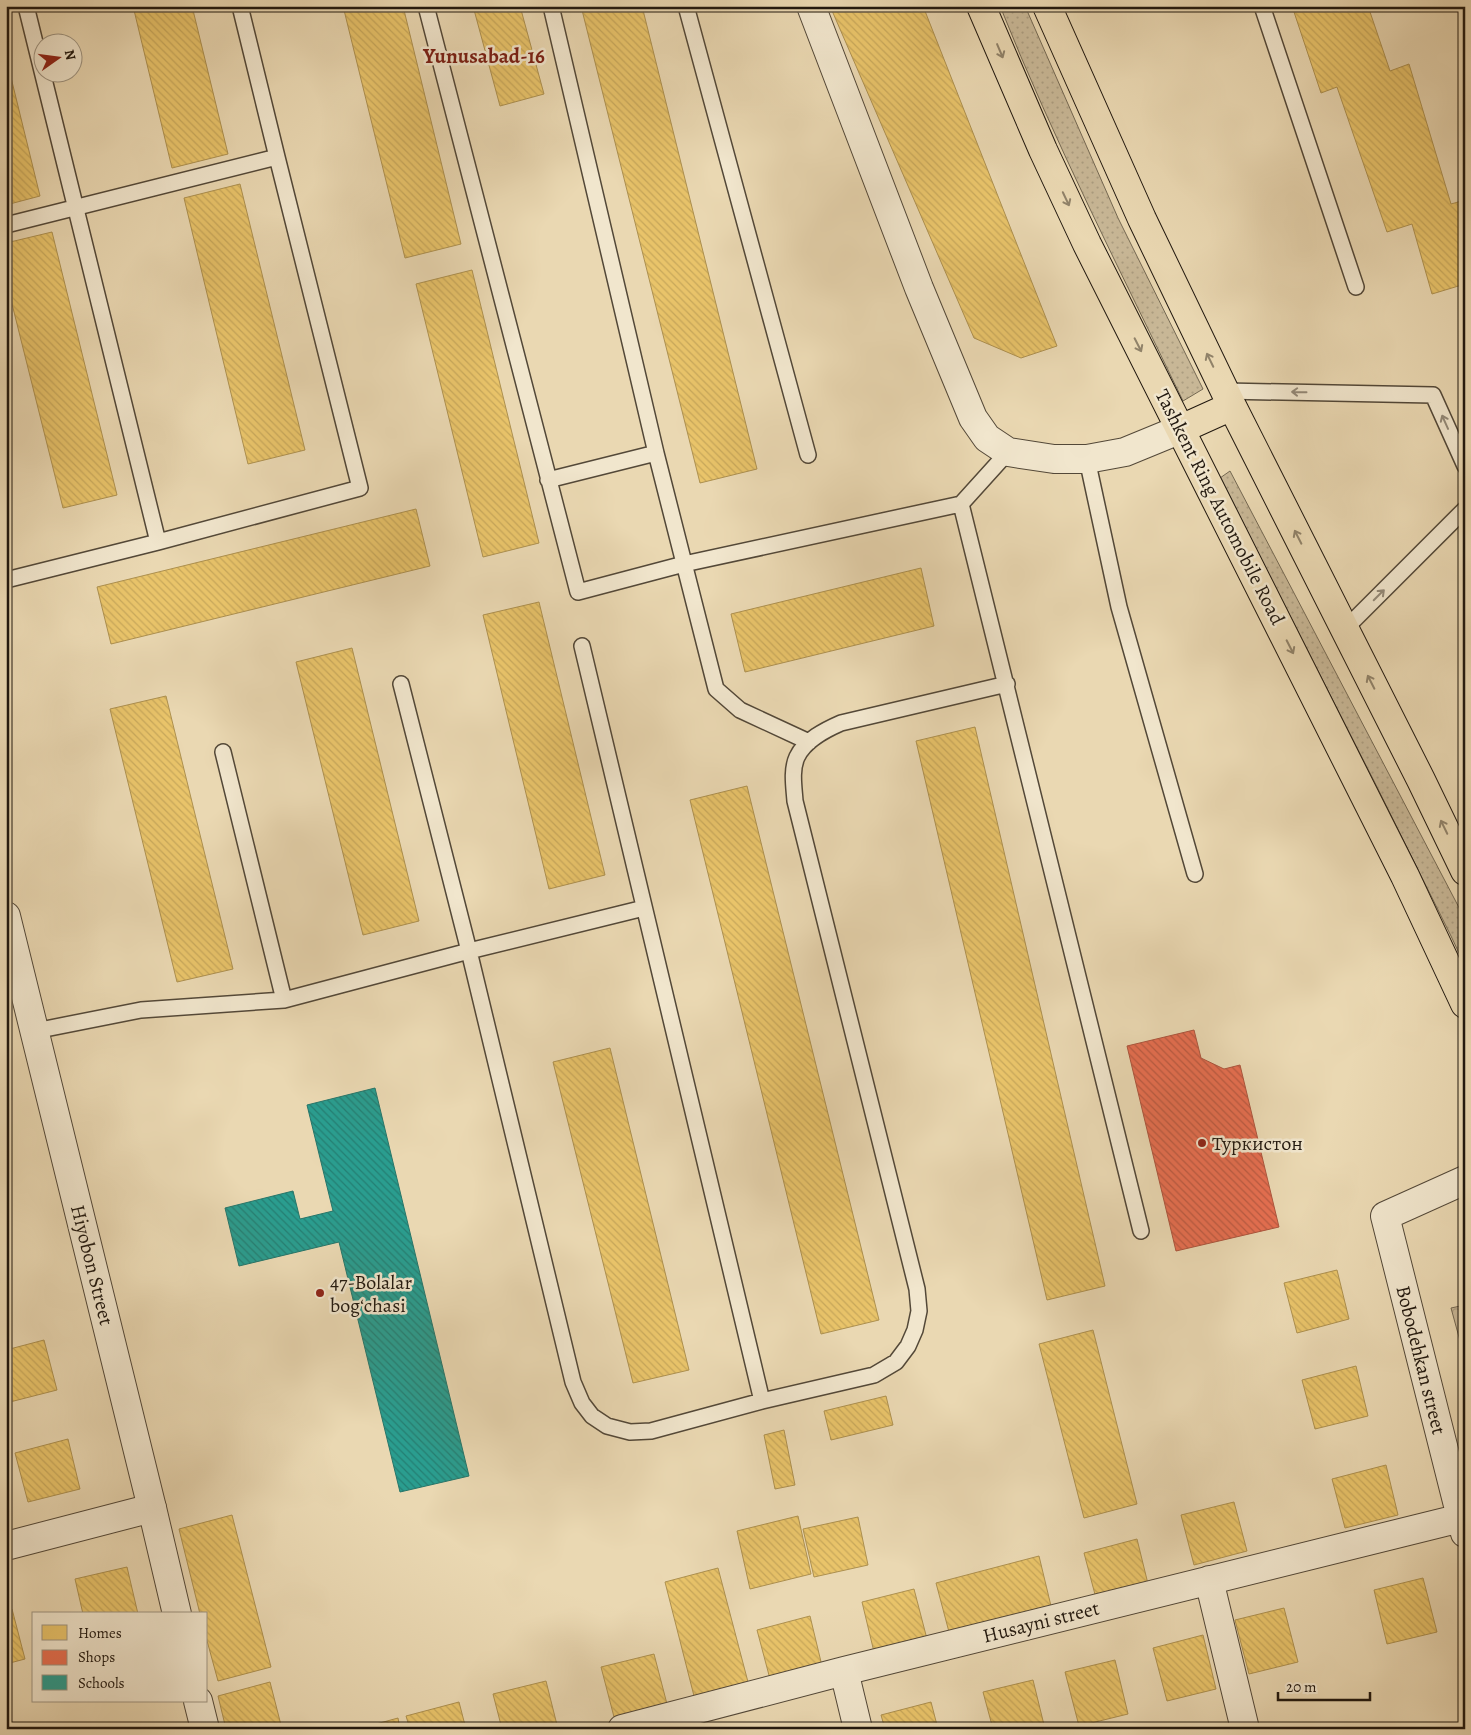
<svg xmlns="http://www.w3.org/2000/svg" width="1471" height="1735" font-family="Alegreya,serif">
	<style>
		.grass { fill: url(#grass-dots); stroke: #746852 }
		.forest { fill: url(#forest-crowns); stroke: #746852 }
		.homes { fill: url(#homes-back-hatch); stroke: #ad904f }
		.shops { fill: url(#shops-back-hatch); stroke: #ac553d }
		.schools { fill: url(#schools-back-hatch); stroke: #277569 }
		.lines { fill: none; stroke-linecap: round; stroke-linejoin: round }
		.service-casing { stroke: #534838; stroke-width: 18 }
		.minor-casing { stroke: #534838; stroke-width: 30 }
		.tertiary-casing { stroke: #534838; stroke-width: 30 }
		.trunk-casing { stroke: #21180f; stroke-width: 30 }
		.service { stroke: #f1e6cd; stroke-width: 15 }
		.minor { stroke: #f1e6cd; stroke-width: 28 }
		.tertiary { stroke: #f1e6cd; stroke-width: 28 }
		.trunk { stroke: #ead8b2; stroke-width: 28 }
		.oneway { stroke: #908269 }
		.oneway2 { stroke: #938978 }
		.poi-dot { fill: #8f2418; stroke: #f1e6cd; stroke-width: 2 }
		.labels { text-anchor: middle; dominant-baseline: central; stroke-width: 5; stroke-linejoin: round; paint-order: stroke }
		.street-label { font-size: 20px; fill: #21180f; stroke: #f1e6cd }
		.poi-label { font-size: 20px; fill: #21180f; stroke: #f1e6cd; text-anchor: start }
		.neighbourhood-label { font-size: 21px; font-weight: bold; fill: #7a1f14; stroke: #f1e6cd }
	</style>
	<defs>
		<pattern id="grass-dots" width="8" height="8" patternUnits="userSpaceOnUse" patternTransform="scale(1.25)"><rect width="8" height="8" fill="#c8b796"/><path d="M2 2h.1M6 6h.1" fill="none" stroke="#ac9d80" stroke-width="1.8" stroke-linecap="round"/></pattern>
		<pattern id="forest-crowns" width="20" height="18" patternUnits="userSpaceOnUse" patternTransform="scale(1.25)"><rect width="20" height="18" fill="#c8b796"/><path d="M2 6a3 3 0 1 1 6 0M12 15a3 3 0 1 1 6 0" fill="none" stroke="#ac9d80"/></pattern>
		<pattern id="homes-back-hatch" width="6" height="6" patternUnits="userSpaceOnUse" patternTransform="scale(1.25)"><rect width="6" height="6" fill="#e9c46a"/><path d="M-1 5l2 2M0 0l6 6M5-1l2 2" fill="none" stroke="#c8a85b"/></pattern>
		<pattern id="shops-back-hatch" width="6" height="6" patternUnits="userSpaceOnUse" patternTransform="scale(1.25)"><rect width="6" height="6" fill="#e76f51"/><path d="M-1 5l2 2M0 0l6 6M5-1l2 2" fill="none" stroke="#bb5a42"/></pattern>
		<pattern id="schools-back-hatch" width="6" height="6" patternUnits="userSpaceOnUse" patternTransform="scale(1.25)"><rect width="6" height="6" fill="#2a9d8f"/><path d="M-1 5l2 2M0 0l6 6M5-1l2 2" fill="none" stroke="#247f73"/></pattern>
	</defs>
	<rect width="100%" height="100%" fill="#ead8b2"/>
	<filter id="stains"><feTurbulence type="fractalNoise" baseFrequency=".004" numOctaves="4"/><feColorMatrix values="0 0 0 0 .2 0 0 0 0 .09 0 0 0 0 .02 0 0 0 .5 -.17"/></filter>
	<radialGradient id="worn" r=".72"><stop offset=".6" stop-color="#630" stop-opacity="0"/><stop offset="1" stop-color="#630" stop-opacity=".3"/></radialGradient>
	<path class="grass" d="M1000,6H1025L1118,218L1203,389L1183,401C1120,270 1054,141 1000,6Z
		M1230,471L1465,919V966L1451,936L1375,783L1220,478Z"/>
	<path class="forest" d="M1465,1305V1359L1451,1308Z"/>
	<path class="homes" d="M133,6H192L228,154L172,168Z
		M343,6H403L461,244L405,258Z
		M473,6H520L544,94L500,106Z
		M581,6H642L757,469L700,483Z
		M830,6H923L1057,346L1021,358L974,338Z
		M1292,6H1368L1390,71L1409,64L1451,204L1465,200V284L1432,294L1412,224L1387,232L1337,87L1321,93Z
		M6,57L40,196L6,205Z
		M240,184L305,450L248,464L184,198Z
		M52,232L117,495L63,508L6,280V243Z
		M472,270L539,543L483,557L416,284Z
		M416,509L430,566L111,644L97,587Z
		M921,568L934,626L745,672L731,614Z
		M539,602L605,875L549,889L483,615Z
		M352,648L419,921L363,935L296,662Z
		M166,696L233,969L177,982L110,709Z
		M975,727L1105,1286L1047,1300L916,741Z
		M747,786L879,1320L821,1334L690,800Z
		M610,1048L689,1370L633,1383L553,1062Z
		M6,1202L11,1222L6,1223Z
		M1337,1270L1349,1319L1297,1333L1284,1283Z
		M1093,1330L1137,1504L1084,1518L1039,1344Z
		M44,1340L57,1390L6,1403V1350Z
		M1356,1366L1368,1416L1315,1429L1302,1380Z
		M886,1396L893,1425L831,1440L824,1411Z
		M784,1430L795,1485L775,1489L764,1435Z
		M68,1439L80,1489L28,1502L15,1453Z
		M1386,1465L1398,1515L1345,1528L1332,1479Z
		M1234,1502L1247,1551L1194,1565L1181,1515Z
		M232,1515L271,1667L218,1681L206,1637V1614H200L179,1529Z
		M798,1516L811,1574L750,1589L737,1531Z
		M858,1517L868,1565L814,1577L803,1529Z
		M1137,1539L1149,1588L1097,1602L1084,1553Z
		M1039,1556L1051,1606L949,1632L936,1583Z
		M127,1567L138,1614H83L75,1579Z
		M718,1568L748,1682L694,1696L665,1582Z
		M1423,1578L1437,1632L1387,1644L1374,1590Z
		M914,1589L927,1639L874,1652L862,1602Z
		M1284,1608L1298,1662L1249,1674L1235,1620Z
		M12,1609L25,1659L6,1664V1611Z
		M810,1616L822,1666L770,1679L757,1630Z
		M1203,1635L1216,1689L1167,1701L1153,1648Z
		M654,1654L667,1704L614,1717L601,1667Z
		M1115,1660L1128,1714L1079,1726L1065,1672Z
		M1033,1680L1045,1729H993L983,1692Z
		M546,1681L558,1729H502L493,1694Z
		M270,1682L282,1729H226L218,1696Z
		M459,1702L466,1729H410L406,1716Z
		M931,1702L938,1729H885L881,1715Z
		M398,1718L400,1729H358Z"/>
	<path class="shops" d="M1194,1030L1201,1058L1224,1069L1240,1065L1279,1227L1176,1251L1127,1046Z"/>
	<path class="schools" d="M375,1088L469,1476L400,1492L339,1242L239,1266L225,1208L293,1191L300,1219L333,1211L307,1105Z"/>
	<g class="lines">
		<defs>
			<path id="service" d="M26,6L158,542
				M240,6L277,157
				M426,6L578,592L684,564L961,504L1008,452
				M686,6L808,455
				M1262,6L1356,287
				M6,225L277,157L360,488L158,542L6,580
				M1225,391L1433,395L1465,466
				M656,453L716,689L740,710L809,742
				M1087,459L1119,607L1195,874
				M548,480L656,453L551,6
				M961,504L1141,1231
				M1345,629L1465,509
				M582,646L762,1401
				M401,684L469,951L573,1382L582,1403L592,1416L607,1426L630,1432L651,1431L762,1401L874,1375L896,1362L908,1346L915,1330L919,1311L917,1289L795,801C794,787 791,770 797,757C805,740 825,730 841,723L1007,684
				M223,752L284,1000
				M35,1031L141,1010L284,1000L469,951L644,908"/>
			<path id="minor" d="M811,6L919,288L973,418L987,438L1008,452L1054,459H1087L1125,452L1181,429
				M1465,1180L1385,1216L1465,1533
				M6,1546L152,1508L177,1614
				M1209,1580L1245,1729
				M844,1671L858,1729
				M198,1701L205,1729
				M622,1729L844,1671L1465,1517"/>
			<path id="tertiary" d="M6,916L152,1508"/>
			<path id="trunk" d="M981,6L1043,150L1087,244L1405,876L1465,1004
				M1047,6L1142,219L1232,406L1421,780L1465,871
				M1181,429L1232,406"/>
		</defs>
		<use href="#service" class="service-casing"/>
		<use href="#minor" class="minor-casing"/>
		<use href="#tertiary" class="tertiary-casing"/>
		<use href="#trunk" class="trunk-casing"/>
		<use href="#service" class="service"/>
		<use href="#minor" class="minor"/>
		<use href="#tertiary" class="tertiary"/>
		<use href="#trunk" class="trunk"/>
	</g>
	<defs><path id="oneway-shaft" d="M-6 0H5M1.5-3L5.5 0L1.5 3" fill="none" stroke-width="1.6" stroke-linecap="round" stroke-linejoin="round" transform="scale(1.25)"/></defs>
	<g class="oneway">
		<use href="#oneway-shaft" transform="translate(1000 51) rotate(67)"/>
		<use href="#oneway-shaft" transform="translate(1066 199) rotate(65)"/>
		<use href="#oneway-shaft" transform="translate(1138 345) rotate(63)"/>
		<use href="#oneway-shaft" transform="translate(1210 360) rotate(-116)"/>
		<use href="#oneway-shaft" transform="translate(1298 537) rotate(-117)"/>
		<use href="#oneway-shaft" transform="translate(1290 647) rotate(63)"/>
		<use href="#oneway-shaft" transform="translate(1371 682) rotate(-117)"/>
		<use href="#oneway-shaft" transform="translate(1444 827) rotate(-116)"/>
	</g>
	<g class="oneway2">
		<use href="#oneway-shaft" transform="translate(1299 392) rotate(-179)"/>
		<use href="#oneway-shaft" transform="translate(1445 422) rotate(-114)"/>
		<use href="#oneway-shaft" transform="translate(1379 595) rotate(-45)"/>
	</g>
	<g class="poi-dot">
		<circle cx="1202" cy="1143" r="5"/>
		<circle cx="320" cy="1293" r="5"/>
	</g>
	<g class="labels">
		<g class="street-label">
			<text transform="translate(1220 507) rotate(63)">Tashkent Ring Automobile Road</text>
			<text transform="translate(92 1265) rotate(76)">Hiyobon Street</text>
			<text transform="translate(1421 1360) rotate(76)">Bobodehkan street</text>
			<text transform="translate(1041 1622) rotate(-14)">Husayni street</text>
		</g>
		<g class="poi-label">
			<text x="1212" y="1143">Туркистон</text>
			<text x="330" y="1282">47-Bolalar<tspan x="330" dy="23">bogʻchasi</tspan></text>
		</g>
		<g class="neighbourhood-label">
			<text x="484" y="56">Yunusabad-16</text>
		</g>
	</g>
	<rect width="1471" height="1735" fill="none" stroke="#ead8b2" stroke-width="25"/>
	<rect x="8" y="8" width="1456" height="1720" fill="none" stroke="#21180f" stroke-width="2.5"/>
	<rect x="12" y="12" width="1446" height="1710" fill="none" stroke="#21180f"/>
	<rect x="32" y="1612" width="175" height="90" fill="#f1e6cd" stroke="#9e9481"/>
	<rect x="42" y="1625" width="25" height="15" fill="#e9c46a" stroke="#9e9481"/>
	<text x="78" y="1638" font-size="15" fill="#21180f">Homes</text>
	<rect x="42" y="1650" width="25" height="15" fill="#e76f51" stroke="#9e9481"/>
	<text x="78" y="1662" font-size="15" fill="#21180f">Shops</text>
	<rect x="42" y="1675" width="25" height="15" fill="#2a9d8f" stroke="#9e9481"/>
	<text x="78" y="1688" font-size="15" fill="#21180f">Schools</text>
	<g transform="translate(58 58) rotate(76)"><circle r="24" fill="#f1e6cd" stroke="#9e9481"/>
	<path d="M0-4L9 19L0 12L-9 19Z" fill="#8f2418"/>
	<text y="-8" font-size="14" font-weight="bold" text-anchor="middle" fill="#21180f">N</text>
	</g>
	<path d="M1278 1692v8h92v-8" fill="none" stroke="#21180f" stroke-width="2.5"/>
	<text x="1286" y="1692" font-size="15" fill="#21180f" stroke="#f1e6cd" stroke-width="4" paint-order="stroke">20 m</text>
	<rect width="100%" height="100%" filter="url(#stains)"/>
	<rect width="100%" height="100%" fill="url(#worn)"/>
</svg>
